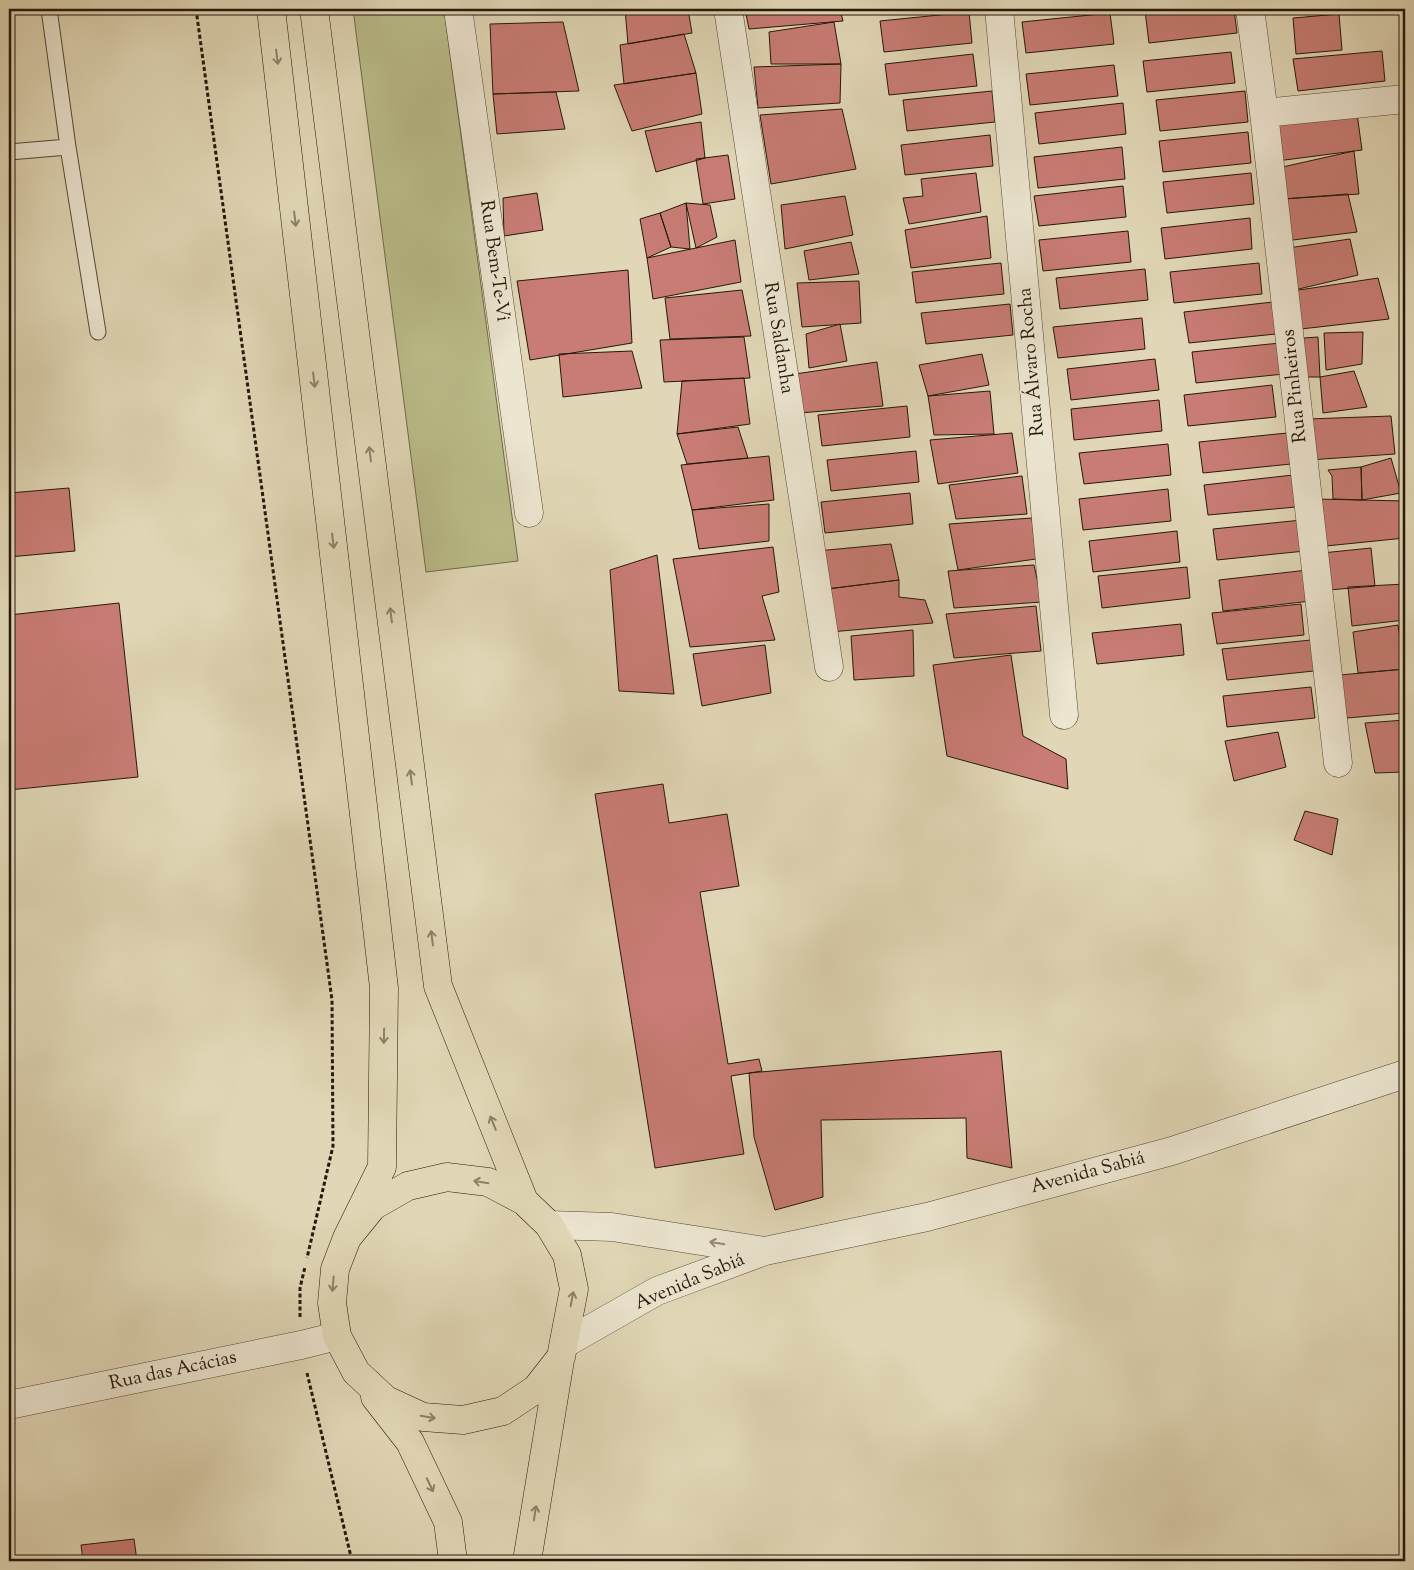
<svg xmlns="http://www.w3.org/2000/svg" width="1414" height="1570" font-family="'Sorts Mill Goudy',serif">
	<style>
		.green { fill: #babc89; stroke: #706a4a }
		.building { fill: #c87c74; stroke: #26170c }
		.lines { fill: none; stroke-linecap: round; stroke-linejoin: round }
		.service-casing { stroke: #554736; stroke-width: 17 }
		.minor-casing { stroke: #554736; stroke-width: 29 }
		.primary-casing { stroke: #26170c; stroke-width: 29 }
		.path { stroke: #26170c; stroke-width: 3; stroke-dasharray: 4 2.5; stroke-linecap: butt }
		.service { stroke: #ece5d0; stroke-width: 15 }
		.minor { stroke: #ece5d0; stroke-width: 28 }
		.primary { stroke: #e1d7b6; stroke-width: 28 }
		.oneway { stroke: #8d816a }
		.oneway2 { stroke: #938878 }
		.labels { text-anchor: middle; dominant-baseline: central; stroke-width: 4; stroke-linejoin: round; paint-order: stroke }
		.street-label { font-size: 19px; fill: #26170c; stroke: #ece5d0 }
	</style>
	<rect width="100%" height="100%" fill="#e1d7b6"/>
	<filter id="stains"><feTurbulence type="fractalNoise" baseFrequency=".004" numOctaves="4"/><feColorMatrix values="0 0 0 0 .2 0 0 0 0 .09 0 0 0 0 .02 0 0 0 .5 -.17"/></filter>
	<radialGradient id="worn" r=".72"><stop offset=".6" stop-color="#630" stop-opacity="0"/><stop offset="1" stop-color="#630" stop-opacity=".3"/></radialGradient>
	<path class="green" d="M353,9H444L518,561L426,572Z"/>
	<path class="building" d="M491,9H557L493,14Z
		M625,9H688L692,33L628,44Z
		M745,9H840L843,21L749,29Z
		M1171,9H1234L1237,33L1149,43L1145,11Z
		M969,12L972,43L884,52L880,21Z
		M1110,13L1114,44L1026,53L1022,22Z
		M1339,14L1342,50L1296,54L1293,18Z
		M563,22L579,91L493,94L490,24Z
		M834,22L841,64H771L769,32Z
		M684,34L696,73L624,84L620,45Z
		M1382,51L1385,81L1298,91L1293,59Z
		M1231,52L1235,83L1147,92L1143,61Z
		M973,54L977,86L889,95L885,64Z
		M841,64L840,103L758,108L754,67Z
		M1114,65L1118,96L1030,105L1026,74Z
		M696,73L702,114L632,131L614,85Z
		M992,91L995,122L907,131L903,100Z
		M1245,91L1248,122L1160,131L1156,100Z
		M556,92L565,129L497,134L493,94Z
		M1123,103L1126,134L1039,144L1035,113Z
		M1356,106L1362,150L1277,161L1271,122Z
		M842,109L856,169L771,184L760,115Z
		M701,122L705,158L656,172L645,131Z
		M1248,132L1251,163L1163,172L1159,141Z
		M990,135L993,166L905,175L901,145Z
		M1122,147L1125,179L1038,188L1034,157Z
		M1354,151L1359,194L1283,199L1278,168Z
		M728,155L735,199L703,204L696,159Z
		M976,173L981,212L909,224L903,198L923,196L921,179Z
		M1251,173L1254,204L1167,213L1163,182Z
		M1123,186L1126,217L1039,226L1034,196Z
		M537,193L543,230L504,236L503,198Z
		M1348,194L1357,232L1285,241L1283,199Z
		M845,196L853,235L785,249L781,205Z
		M686,203L710,205L717,237L696,248Z
		M686,203L690,249L671,247L660,213Z
		M660,213L671,247L647,258L640,219Z
		M987,216L991,258L911,268L905,230Z
		M1250,218L1252,249L1165,259L1161,228Z
		M1128,231L1131,262L1043,271L1039,240Z
		M1350,239L1358,275L1286,292L1281,249Z
		M735,240L741,282L653,299L647,258Z
		M851,242L859,274L809,280L804,251Z
		M1001,263L1004,294L916,303L912,272Z
		M1259,263L1262,294L1174,303L1170,272Z
		M1145,269L1148,300L1060,309L1056,278Z
		M628,270L632,343L530,360L517,281Z
		M1378,278L1389,319L1292,330L1286,292Z
		M859,281L861,323L802,327L797,283Z
		M742,290L751,336L670,339L665,298Z
		M1273,302L1276,334L1189,343L1184,312Z
		M1010,304L1013,335L926,344L921,313Z
		M1142,318L1145,349L1058,358L1053,327Z
		M840,324L847,361L809,368L806,334Z
		M1363,332L1362,364L1326,370L1324,333Z
		M744,337L750,378L664,382L660,340Z
		M1318,337L1320,377H1296L1291,339Z
		M1280,343L1284,374L1196,383L1192,352Z
		M632,351L642,388L563,397L559,354Z
		M982,354L989,385L928,396L919,365Z
		M1155,359L1159,390L1071,400L1067,369Z
		M877,362L883,406L800,413L795,374Z
		M1354,371L1367,407L1323,413L1320,377Z
		M744,378L750,424L677,434L682,381Z
		M1272,385L1276,417L1188,426L1184,395Z
		M990,391L994,434L934,435L928,396Z
		M1159,400L1162,431L1074,440L1071,409Z
		M907,406L910,437L822,446L818,415Z
		M1391,416L1395,454L1309,460L1308,419Z
		M738,427L748,458L687,464L677,434Z
		M1012,433L1018,473L938,484L930,440Z
		M1287,433L1291,464L1203,473L1199,442Z
		M1168,444L1171,475L1084,484L1079,453Z
		M916,451L919,482L831,491L827,460Z
		M769,456L774,500L692,510L681,465Z
		M1391,458L1401,493L1362,500L1361,467Z
		M1361,467L1362,500L1333,499L1332,476L1328,470Z
		M1293,475L1296,507L1208,515L1204,485Z
		M1022,476L1027,514L956,519L949,485Z
		M69,488L75,551L9,557V493Z
		M1168,489L1171,521L1083,530L1079,499Z
		M910,493L913,524L825,533L821,502Z
		M1315,499L1405,501V538L1316,547Z
		M769,504V541L699,549L692,510Z
		M1032,518L1036,559L958,570L949,524Z
		M1302,520L1305,551L1217,560L1213,529Z
		M1177,531L1180,562L1093,572L1089,541Z
		M891,544L899,580L827,589L817,551Z
		M773,547L779,592L762,596L775,640L690,647L673,559Z
		M1371,548L1375,586L1329,590L1322,553Z
		M657,555L674,694L619,691L610,570Z
		M1034,565L1042,602L954,608L948,571Z
		M1187,567L1190,598L1102,608L1098,576Z
		M1308,570L1311,601L1223,611L1219,580Z
		M899,580V597L925,600L933,623L830,632L827,589Z
		M1405,584V620L1352,626L1348,587Z
		M119,603L138,777L9,790V615Z
		M1301,604L1304,635L1217,644L1212,613Z
		M1036,606L1041,651L954,658L946,614Z
		M1181,624L1184,655L1097,664L1092,633Z
		M1398,625L1405,669L1358,673L1353,632Z
		M913,630L914,676L854,680L851,636Z
		M1311,640L1314,671L1227,680L1222,649Z
		M765,645L771,693L702,706L693,654Z
		M1011,655L1023,736L1066,759L1068,789L947,756L933,665Z
		M1405,669V713L1347,718L1340,675Z
		M1311,687L1315,718L1227,727L1223,696Z
		M1405,720V772L1375,773L1365,723Z
		M1278,732L1286,767L1234,781L1225,741Z
		M663,784L669,823L727,814L739,886L700,892L728,1064L759,1059L762,1071L731,1076L744,1154L655,1168L595,794Z
		M1305,811L1338,819L1332,855L1294,840Z
		M1001,1051L1012,1168L967,1158L966,1118L821,1120L823,1197L775,1210L754,1137L749,1073Z
		M134,1539L137,1561H83L81,1545Z"/>
	<g class="lines">
		<defs>
			<path id="service" d="M68,147L98,332
				M9,152L68,147L49,9"/>
			<path id="minor" d="M458,9L529,513
				M728,9L829,667
				M999,9L1064,715
				M1250,9L1264,113L1338,763
				M1264,113L1405,99
				M549,1225L612,1227L764,1251
				M564,1344L657,1291L765,1251L927,1217L1172,1151L1405,1074
				M9,1405L301,1345L337,1336"/>
			<path id="primary" d="M271,9L384,988L382,1167L347,1238L335,1269L332,1303L337,1336L356,1372L386,1400L423,1417L463,1420L503,1411L536,1389L561,1357L574,1289L567,1255L549,1225L524,1201L488,1182L447,1177L408,1186L373,1206L347,1238
				M314,9L438,986L524,1201
				M375,1397L410,1442L448,1522L453,1561
				M527,1561L560,1360"/>
		</defs>
		<use href="#service" class="service-casing"/>
		<use href="#minor" class="minor-casing"/>
		<use href="#primary" class="primary-casing"/>
		<path class="path" d="M196,9L332,1000L333,1146L307,1258
			M300,1317V1288L305,1267
			M307,1373L352,1561"/>
		<use href="#service" class="service"/>
		<use href="#minor" class="minor"/>
		<use href="#primary" class="primary"/>
	</g>
	<defs><path id="oneway-shaft" d="M-6 0H5M1.5-3L5.5 0L1.5 3" fill="none" stroke-width="1.6" stroke-linecap="round" stroke-linejoin="round" transform="scale(1.25)"/></defs>
	<g class="oneway">
		<use href="#oneway-shaft" transform="translate(277 57) rotate(83)"/>
		<use href="#oneway-shaft" transform="translate(295 219) rotate(83)"/>
		<use href="#oneway-shaft" transform="translate(314 380) rotate(83)"/>
		<use href="#oneway-shaft" transform="translate(370 454) rotate(-97)"/>
		<use href="#oneway-shaft" transform="translate(333 541) rotate(83)"/>
		<use href="#oneway-shaft" transform="translate(391 615) rotate(-97)"/>
		<use href="#oneway-shaft" transform="translate(411 777) rotate(-97)"/>
		<use href="#oneway-shaft" transform="translate(432 938) rotate(-97)"/>
		<use href="#oneway-shaft" transform="translate(384 1036) rotate(91)"/>
		<use href="#oneway-shaft" transform="translate(493 1123) rotate(-112)"/>
		<use href="#oneway-shaft" transform="translate(481 1182) rotate(-171)"/>
		<use href="#oneway-shaft" transform="translate(333 1284) rotate(95)"/>
		<use href="#oneway-shaft" transform="translate(572 1299) rotate(-79)"/>
		<use href="#oneway-shaft" transform="translate(428 1417) rotate(9)"/>
		<use href="#oneway-shaft" transform="translate(430 1485) rotate(65)"/>
		<use href="#oneway-shaft" transform="translate(535 1513) rotate(-81)"/>
	</g>
	<use class="oneway2" href="#oneway-shaft" transform="translate(717 1243) rotate(-171)"/>
	<g class="labels">
		<g class="street-label">
			<text transform="translate(494 261) rotate(82)">Rua Bem-Te-Vi</text>
			<text transform="translate(778 338) rotate(81)">Rua Saldanha</text>
			<text transform="translate(1032 362) rotate(-95)">Rua Álvaro Rocha</text>
			<text transform="translate(1295 386) rotate(-96)">Rua Pinheiros</text>
			<text transform="translate(1088 1173) rotate(-15)">Avenida Sabiá</text>
			<text transform="translate(690 1282) rotate(-23)">Avenida Sabiá</text>
			<text transform="translate(173 1371) rotate(-12)">Rua das Acácias</text>
		</g>
	</g>
	<rect width="1414" height="1570" fill="none" stroke="#e1d7b6" stroke-width="30"/>
	<rect x="10" y="10" width="1394" height="1550" fill="none" stroke="#26170c" stroke-width="2.5"/>
	<rect x="15" y="15" width="1384" height="1540" fill="none" stroke="#26170c"/>
	<rect width="100%" height="100%" filter="url(#stains)"/>
	<rect width="100%" height="100%" fill="url(#worn)"/>
</svg>
